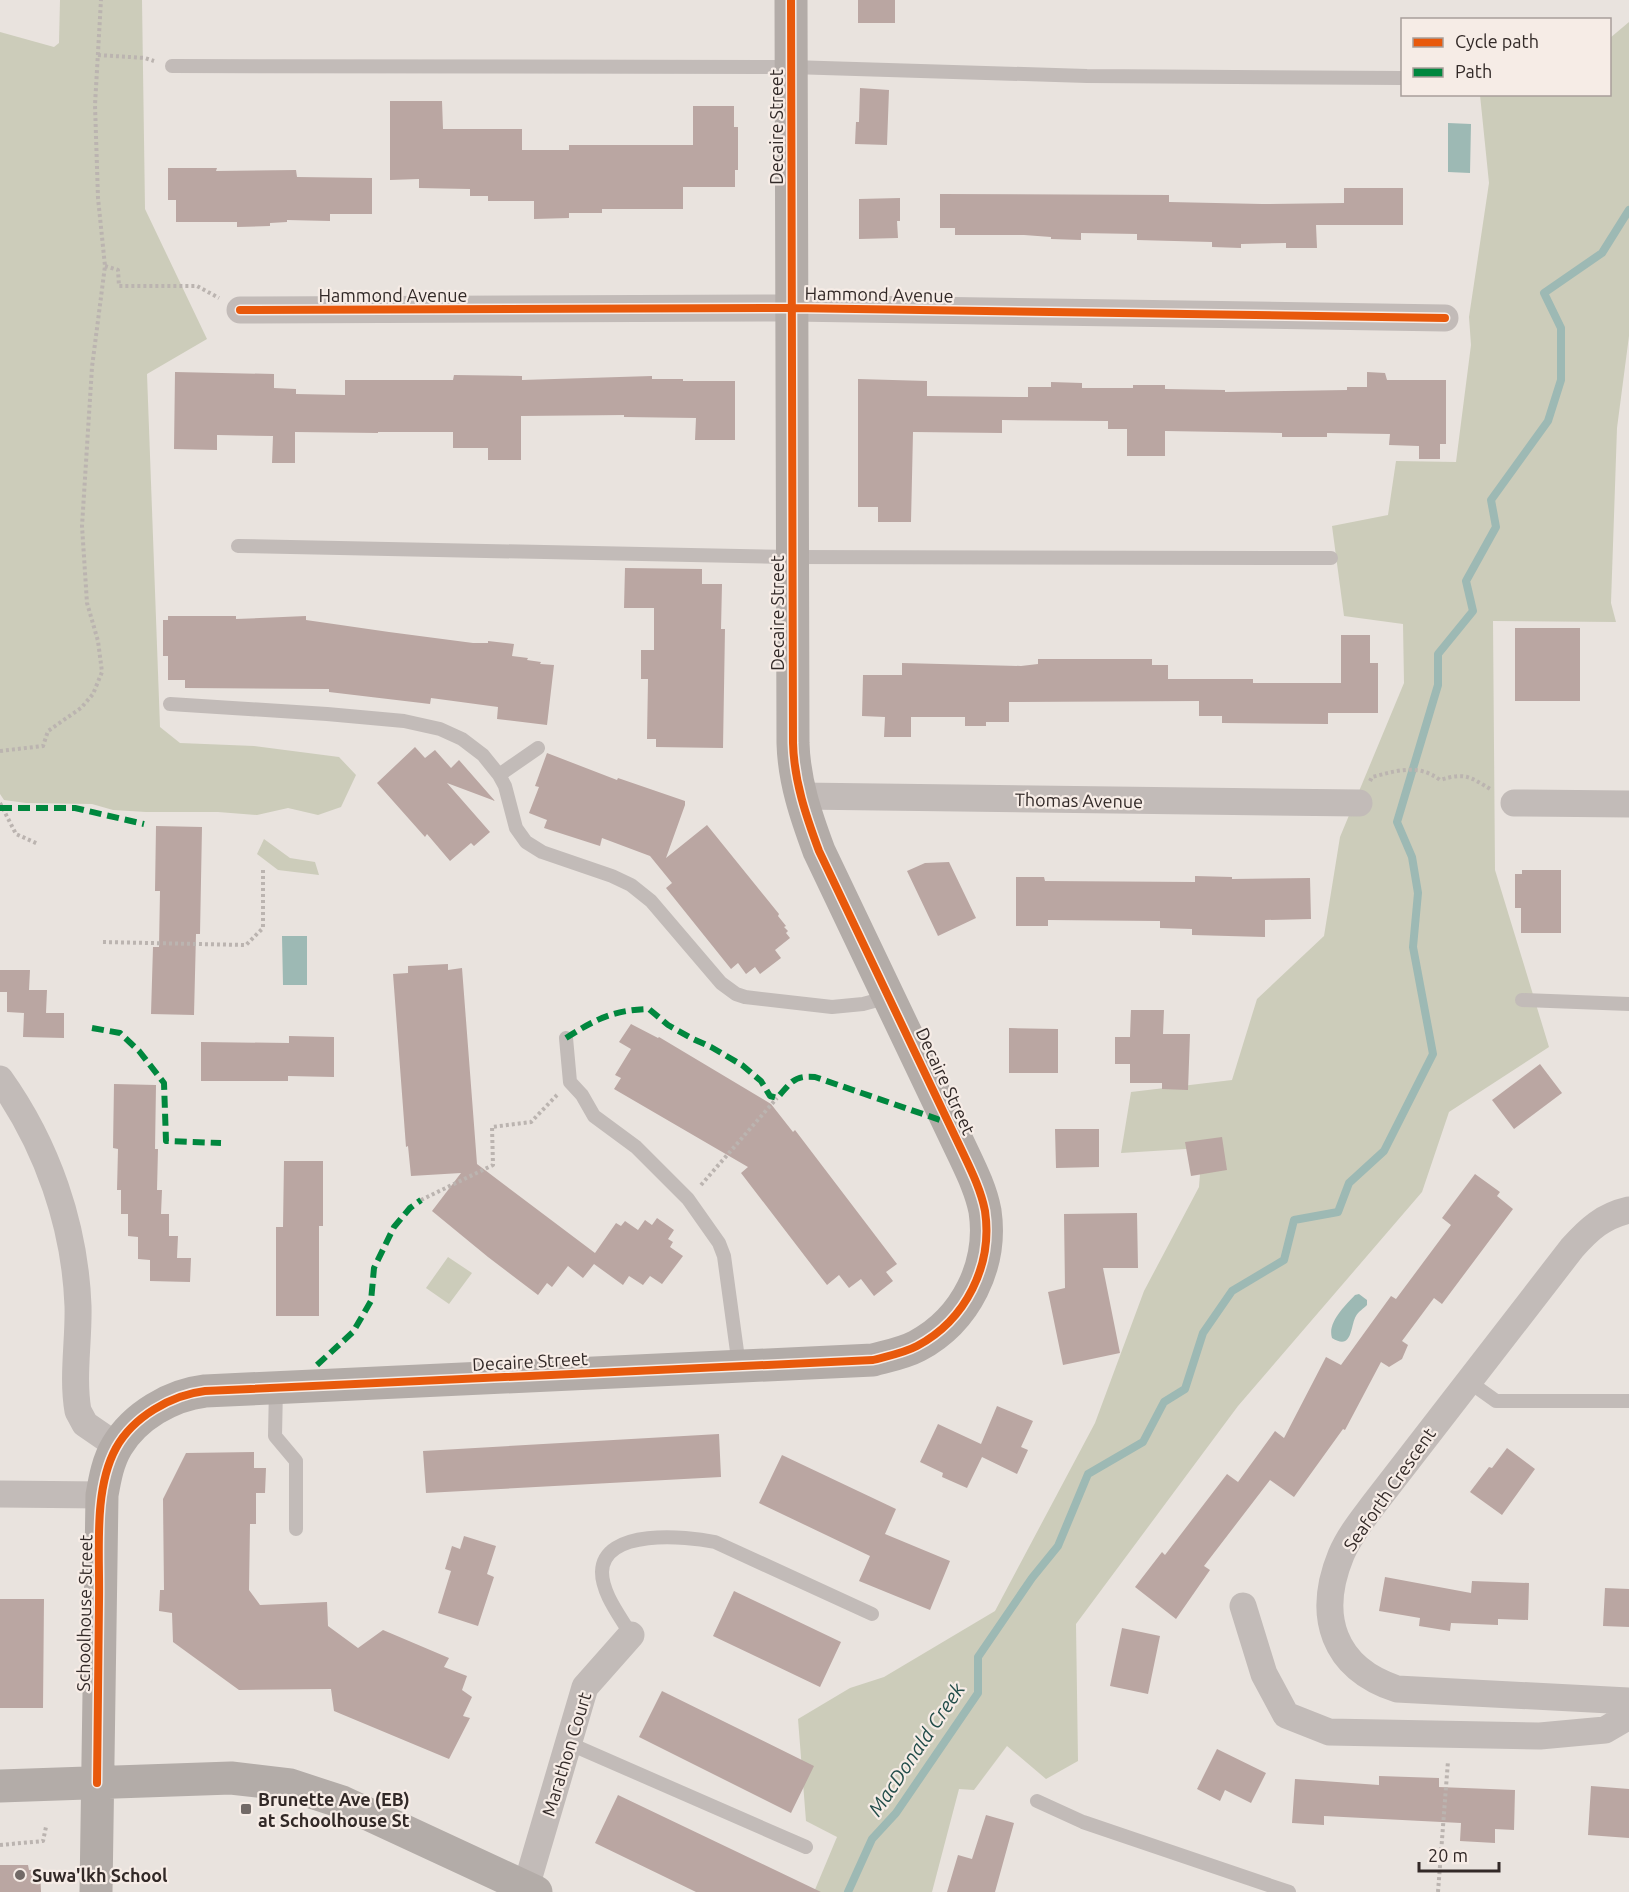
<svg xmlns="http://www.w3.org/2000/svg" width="1629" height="1892" font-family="Ubuntu,sans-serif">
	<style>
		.green { fill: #ccccba }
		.water { fill: #9db9b4 }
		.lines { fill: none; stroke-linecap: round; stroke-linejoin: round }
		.stream { stroke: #9db9b4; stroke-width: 8 }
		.building { fill: #baa6a2 }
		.path { stroke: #bbb4b0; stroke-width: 4; stroke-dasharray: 3 3; stroke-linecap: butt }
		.lane { stroke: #c2bbb8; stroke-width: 14 }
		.street { stroke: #c2bbb8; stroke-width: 27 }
		.secondary { stroke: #b3aca8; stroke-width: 33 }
		.quiet { stroke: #00873e; stroke-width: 6; stroke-dasharray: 12 6; stroke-linecap: butt }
		.cycleway-casing { stroke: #f6ece6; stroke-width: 11 }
		.cycleway { stroke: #e8590c; stroke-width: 8 }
		.poi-dot { fill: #726a67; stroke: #f6ece6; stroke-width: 2 }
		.labels { text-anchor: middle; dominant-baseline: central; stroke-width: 4.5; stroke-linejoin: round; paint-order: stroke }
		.street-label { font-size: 18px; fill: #322927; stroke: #f6ece6 }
		.poi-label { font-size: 18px; font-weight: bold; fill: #322927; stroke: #f6ece6; text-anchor: start }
		.water-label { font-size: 20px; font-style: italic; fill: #224d4a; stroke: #f6ece6 }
	</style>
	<rect width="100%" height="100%" fill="#e9e3de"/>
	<path class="green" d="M60,0H142L145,209L207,339L147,374L160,727L180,743L254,746L339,757L356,775L341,807L318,815L288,808L257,815L218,812H146L113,810L92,804L26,803L4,800L0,794V32L54,47L59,43Z
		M1629,22V336L1617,428L1611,603L1616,622L1493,621L1495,870L1549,1047L1449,1112L1422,1192L1238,1406L1076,1624L1078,1761L1046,1779L1007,1746L974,1790L959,1789L932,1892H814L837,1837L806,1821L798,1719L850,1688L884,1677L995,1611L1095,1423L1144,1291L1199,1187L1202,1148L1121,1153L1131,1092L1232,1080L1257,999L1324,936L1340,837L1404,683L1403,624L1344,616L1332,526L1388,515L1396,461L1456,462L1471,345L1469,317L1489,183L1480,95L1610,94V38Z
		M264,839L290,858L315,862L319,875L278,870L257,854Z
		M448,1257L472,1273L449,1304L426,1288Z"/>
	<path class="water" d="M1448,123L1471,124L1470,173L1448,172Z
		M282,936H307V985H283Z
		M1359,1294L1367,1300V1305C1364,1308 1358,1312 1356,1316C1350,1326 1353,1351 1332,1338C1327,1322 1346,1305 1355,1295Z"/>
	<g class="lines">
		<path class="stream" d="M848,1892L872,1839L896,1813L978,1693V1657L1032,1578L1058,1546L1088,1474L1143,1442L1164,1402L1185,1389L1203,1333L1232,1291L1284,1260L1294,1220L1338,1212L1349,1183L1384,1151L1433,1054L1413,947L1418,893L1412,857L1397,822L1438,685V654L1473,611L1466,581L1496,527L1491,500L1548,421L1561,380V328L1544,293L1602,253L1629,210"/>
	</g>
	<path class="building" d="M858,0H895V23H858Z
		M860,88L889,90L887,145L855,144L856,122H859Z
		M390,101H442L443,129H522V150H569V145H693V106H734V127H738V170H735V187H683V209H602V213H569V218L534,219V201H488V196H470V189L419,188V179L390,180Z
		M168,168H217L216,171L296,170L297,177L372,178V214H330V221L287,220V222L270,223V226L237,227V222H176V200H168Z
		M1344,188H1403V225H1316L1317,248H1286V243L1241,244V248L1212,247V242L1137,240V234L1081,233V240L1051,239V237L1024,235H955V228H940V194L1169,195V202L1262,204L1344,203Z
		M900,198V221H897L898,238L859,239V199Z
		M175,372L274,374V388L296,389V394L345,395V380H453L454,375L522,376V380L652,376V379H683V381H735V440H695L696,418L624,417V415L521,416V460H488V448H453V432H378V433L295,432V463H272L273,436L217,435V450L174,449Z
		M1367,372L1385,373L1387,380H1446V444H1440V459H1419V446L1389,445L1390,434L1327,433V437H1282V433L1165,431V456H1127V429H1108V421L1002,420V433L913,432L911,522H878V507H858V379L927,381V396L1028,397V387H1051V382L1082,383V388H1133V385H1165V389L1225,390V392L1347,390V387H1367Z
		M625,568L702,569V584H722L721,629H725L723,748L656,747V739H647L648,679H641V650H654V608H624Z
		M168,616H236V619L306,616V620L389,632L473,643H488V641L514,644L512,656L528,658L527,660L541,662L540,664L554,665L547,725L497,719L498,707L431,698L430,704L329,692V689L185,688V680H168V656H163V620H168Z
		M1515,628H1580V701H1515Z
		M1341,635H1370V663H1378V713H1328V724L1222,723V716H1199V701L1009,702V722H986V726H965V717H911V737H884L885,717L862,716L863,675H902V663L1021,666L1038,664V659H1152V665H1168V679H1253V683H1341Z
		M415,747L425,758L435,750L451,768L459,760L495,801L447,783L490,832L474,846L471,843L450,861L427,834L425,837L377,783Z
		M547,753L617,780L618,778L685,801V805L666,858L707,825L779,914L778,916L786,926L784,927L788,931L786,933L790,938L775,950L781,958L760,974L755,967L746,974L738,963L731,969L666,888L672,883L650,856L602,838L600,846L544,828L547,820L529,813L539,787L535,786Z
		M156,826L202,827L200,934H196L194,1015L151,1014L153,947H159L160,891H155Z
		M949,862L976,918L938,936L907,871L925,863Z
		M1522,870H1561V933H1521V908H1515V874H1522Z
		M1195,876L1232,877V879L1310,878L1311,919L1265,920V937L1192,935V929L1160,928V921L1048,920V926H1016V877H1044L1045,881L1195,882Z
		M448,964V970L462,968L477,1164L595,1253L616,1223L621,1226L625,1221L638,1230L645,1220L652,1225L657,1218L674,1230L668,1239L673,1242L670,1247L683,1256L662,1284L650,1276L643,1285L629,1276L623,1285L594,1264L583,1278L568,1266L552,1287L547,1283L538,1295L488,1257L432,1211L461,1173L411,1176L408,1146L406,1147L393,974L408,973V966Z
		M0,970H30L29,990H47L46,1013H64V1038L23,1037L24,1013L7,1012V992H0Z
		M1131,1010H1164L1163,1034H1190L1188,1090L1162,1089V1083H1130V1064H1115V1037H1130Z
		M631,1024L658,1038L659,1037L771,1104L793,1132L795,1130L897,1264L886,1272L893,1281L874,1296L861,1279L849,1288L839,1275L827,1285L741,1173L748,1167L614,1089L621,1078L615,1075L631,1049L619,1042Z
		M1009,1028L1058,1029V1073H1009Z
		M289,1036L334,1037V1077L288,1076V1081H201V1042L289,1043Z
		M1540,1064L1562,1093L1514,1129L1492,1100Z
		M114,1084L156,1085L155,1149H158L157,1190H162L161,1214H169V1236H178L177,1258H191L190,1282L150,1281V1260L138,1259V1237L128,1236V1214H121V1190H117L118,1149L113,1148Z
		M1055,1129H1099V1167L1056,1168Z
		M1222,1137L1227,1170L1191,1176L1185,1142Z
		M284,1161H323V1226H319V1316H276V1227H283Z
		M1475,1174L1500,1192L1497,1196L1513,1209L1442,1304L1434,1298L1402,1341L1408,1345L1402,1359L1389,1367L1381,1362L1345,1430L1343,1429L1294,1497L1270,1480L1204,1566L1210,1570L1176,1619L1135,1587L1162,1552L1165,1555L1227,1474L1238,1482L1275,1431L1284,1438L1326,1357L1341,1365L1391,1296L1396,1299L1451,1225L1442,1218Z
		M1137,1213L1138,1268H1103L1120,1353L1063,1365L1048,1292L1065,1288L1064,1214Z
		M997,1406L1033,1421L1021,1447L1028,1450L1017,1474L982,1457L967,1488L942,1477L943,1473L920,1462L938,1424L981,1444Z
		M719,1434L721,1477L426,1493L423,1451Z
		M1507,1448L1535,1469L1502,1515L1470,1492L1489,1467L1492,1468Z
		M254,1452V1468H266L265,1493H256V1524H250L249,1590L260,1605L327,1602L328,1626L358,1648L383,1630L449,1658L444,1667L467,1676L462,1690L472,1697L463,1716L470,1718L449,1759L334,1711L331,1689L239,1690L173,1642L172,1613L159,1611L160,1590H164L163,1499L186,1453Z
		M782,1455L896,1509L885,1534L950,1561L930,1610L859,1581L870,1556L759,1503Z
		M464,1536L496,1546L487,1574L494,1577L478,1626L438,1613L451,1571L445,1569L452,1546L460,1549Z
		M1385,1577L1471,1593L1472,1581L1529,1583L1528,1620L1498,1619V1625L1451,1623L1450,1631L1419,1626L1420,1618L1379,1611Z
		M1605,1588L1629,1589V1627L1603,1626Z
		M734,1591L841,1642L820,1687L713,1636Z
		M0,1599H44L43,1708H0Z
		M1122,1628L1160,1636L1148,1694L1110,1686Z
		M662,1691L814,1766L791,1813L639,1737Z
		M1217,1749L1266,1773L1251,1803L1225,1790L1220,1801L1197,1789Z
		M1379,1776L1439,1778V1787L1515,1790L1514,1830L1495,1829V1843L1460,1841L1461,1823L1324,1816V1825L1292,1823L1295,1779L1379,1785Z
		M1591,1786L1629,1789V1838L1588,1835Z
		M618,1795L821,1892H696L595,1843Z
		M986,1815L1014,1823L995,1892H947L958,1855L972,1859Z
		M0,1865H28L29,1870L40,1869L41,1892H0Z"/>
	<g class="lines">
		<path class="path" d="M98,55L145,58L154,61
			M105,266L118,270L119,286H197L219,298
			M0,751L43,746L48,731L81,708L93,694L102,672L98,641L87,603L82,526L92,367L105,266L98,198L95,105L101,0
			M1370,781L1372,777C1396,771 1418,763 1440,780C1466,772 1470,777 1492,790
			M0,803L16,834L38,844
			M103,942L246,945L263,928V868
			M701,1185L777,1098
			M421,1200L493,1165L492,1127L531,1122L557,1095
			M0,1845L43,1841L46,1827
			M1438,1892L1448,1761"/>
		<path class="lane" d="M172,66L791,67L1087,76L1402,78
			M238,546L791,557L1331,558
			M170,704L327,714L404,721L440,729L462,739L483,755L499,775L505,786L516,828L526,842L542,852L612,876L631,885L651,901L721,983L736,994L745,997L832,1007L863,1004L889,997
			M499,775L538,748
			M1522,1000L1629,1004
			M566,1038L570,1082L582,1095L594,1116L636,1147L688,1199L719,1243L724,1256L739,1366
			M1468,1381L1496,1401H1629
			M276,1387L275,1436L296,1461V1529
			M631,1635C621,1617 602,1594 602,1572C603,1528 686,1536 715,1542L872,1614
			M568,1743L806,1847
			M1037,1801L1083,1822L1289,1892"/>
		<path class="street" d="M240,310L791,308L1445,318
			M800,796L1359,803
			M1514,803L1629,804
			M0,1079C47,1145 75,1225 78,1306C79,1340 72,1377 78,1411L85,1424L117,1446
			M1629,1210C1603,1216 1589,1229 1572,1248L1374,1504C1362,1520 1349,1536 1341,1555C1316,1616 1333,1668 1397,1689L1629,1701
			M0,1494L102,1495
			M1243,1606L1264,1674L1286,1715L1329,1732L1540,1736L1605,1730L1629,1716
			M526,1887L585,1687L631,1635"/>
		<path class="secondary" d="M0,1786L231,1778L290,1785L342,1802L536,1892
			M96,1892L102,1495C105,1478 108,1461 117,1446C135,1416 171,1395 205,1391L873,1360C888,1356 904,1353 917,1346C966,1320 993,1265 985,1211C981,1190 971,1170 962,1151L819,851C806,816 794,781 793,743L791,0"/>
		<path class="quiet" d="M0,808H75L144,824
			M92,1028L120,1033L139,1051L164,1083L166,1141L221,1143
			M566,1038C596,1019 613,1010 649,1009L668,1025L691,1038L711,1047L742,1065L761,1081L770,1096L777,1098C791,1083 793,1075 815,1077L949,1123
			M317,1365L353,1332L371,1301L374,1268L394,1227L410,1208L421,1200"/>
		<defs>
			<path id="cycleway" d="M240,310L791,308L1445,318
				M97,1783C98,1722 98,1662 99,1601C100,1553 93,1490 116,1448C133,1417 171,1395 205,1391L873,1360C888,1356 904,1353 917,1346C966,1320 993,1265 985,1211C981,1190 971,1170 962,1151L819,851C806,816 794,781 793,743L791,0"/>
		</defs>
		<use href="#cycleway" class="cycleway-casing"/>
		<use href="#cycleway" class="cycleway"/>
	</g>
	<g class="poi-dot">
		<rect x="240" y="1803" width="12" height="12" rx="3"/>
		<circle cx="20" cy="1875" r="6"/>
	</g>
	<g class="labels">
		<g class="street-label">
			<text transform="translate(776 127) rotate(-90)">Decaire Street</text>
			<text transform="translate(879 294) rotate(1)">Hammond Avenue</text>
			<text x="393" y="295">Hammond Avenue</text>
			<text transform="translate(777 613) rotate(-90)">Decaire Street</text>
			<text transform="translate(1079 800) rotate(1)">Thomas Avenue</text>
			<text transform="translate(946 1081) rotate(65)">Decaire Street</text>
			<text transform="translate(530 1361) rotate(-3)">Decaire Street</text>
			<text transform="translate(1389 1489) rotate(-55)">Seaforth Crescent</text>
			<text transform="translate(84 1613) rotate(-89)">Schoolhouse Street</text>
			<text transform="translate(566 1754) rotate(-73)">Marathon Court</text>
		</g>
		<g class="poi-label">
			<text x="258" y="1799">Brunette Ave (EB)<tspan x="258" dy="21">at Schoolhouse St</tspan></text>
			<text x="32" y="1875">Suwa'lkh School</text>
		</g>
		<g class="water-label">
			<text transform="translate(916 1749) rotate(-56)">MacDonald Creek</text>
		</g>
	</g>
	<rect x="1401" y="18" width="210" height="78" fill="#f6ece6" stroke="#a89e9a" stroke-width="1.5"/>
	<rect x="1413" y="38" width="30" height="9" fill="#e8590c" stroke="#a89e9a" stroke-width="1.5"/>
	<text x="1455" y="48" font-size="18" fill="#322927">Cycle path</text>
	<rect x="1413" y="68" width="30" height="9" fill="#00873e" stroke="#a89e9a" stroke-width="1.5"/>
	<text x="1455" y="78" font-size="18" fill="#322927">Path</text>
	<path d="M1419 1862v9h80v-9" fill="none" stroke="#322927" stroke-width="3"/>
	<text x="1428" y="1862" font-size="18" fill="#322927" stroke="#f6ece6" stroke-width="4.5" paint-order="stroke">20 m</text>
</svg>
